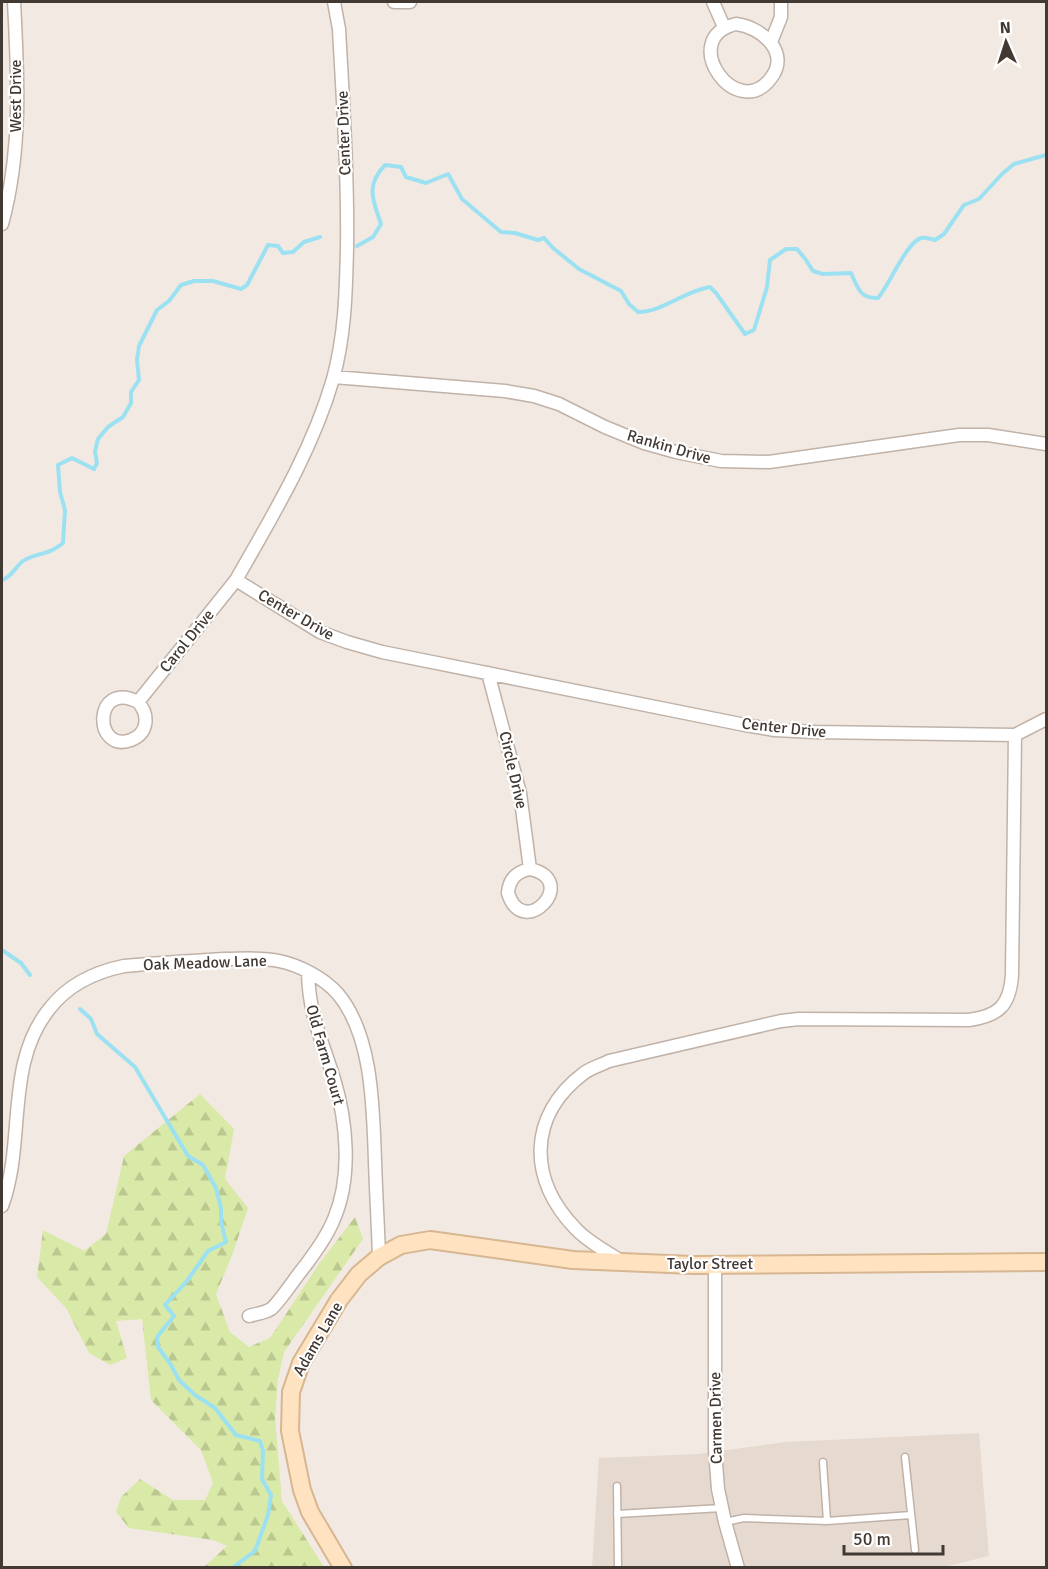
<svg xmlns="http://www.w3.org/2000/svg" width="1048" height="1569" font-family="Signika,sans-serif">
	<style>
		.residential { fill: #e6dad0 }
		.forest { fill: url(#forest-firs) }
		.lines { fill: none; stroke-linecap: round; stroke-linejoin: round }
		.stream { stroke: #9be1f2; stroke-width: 4 }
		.lane-casing { stroke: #c0b2a8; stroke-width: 9 }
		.street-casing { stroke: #c0b2a8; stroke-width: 15 }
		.secondary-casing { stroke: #d7b692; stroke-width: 20 }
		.lane { stroke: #fff; stroke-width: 6 }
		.street { stroke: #fff; stroke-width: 12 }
		.secondary { stroke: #ffe2bf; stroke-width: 16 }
		.labels { text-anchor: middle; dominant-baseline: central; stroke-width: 4.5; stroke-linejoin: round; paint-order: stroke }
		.street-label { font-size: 16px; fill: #433933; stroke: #fff }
	</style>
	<defs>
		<pattern id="forest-firs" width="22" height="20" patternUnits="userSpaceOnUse" patternTransform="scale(1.5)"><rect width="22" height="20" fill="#d9e9a8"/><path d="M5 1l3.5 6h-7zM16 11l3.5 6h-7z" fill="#bbc991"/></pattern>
	</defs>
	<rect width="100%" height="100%" fill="#f2eae2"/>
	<path class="residential" d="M979,1433L989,1556L940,1568H592L599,1458L698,1454L785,1442Z"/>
	<path class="forest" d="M200,1094L234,1129L225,1179L248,1208L233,1253L216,1294L230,1332L249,1347L270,1338L319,1264L355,1217L363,1239L284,1352L278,1379L275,1418L282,1501L324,1567H204L227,1546L213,1540L129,1528L116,1512L121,1497L140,1479L173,1500H205L213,1483L201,1450L151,1400L142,1319L116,1321L127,1358L110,1365L89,1353L66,1308L37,1277L43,1230L84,1251L106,1234L124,1156Z"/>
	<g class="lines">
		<path class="stream" d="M357,246L373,237L381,224C373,200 365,186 385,165L401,167L406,177L426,183L448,174L462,199L501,232L515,233L538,240L544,238L553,248L579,269L621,291L629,304L638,312C663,312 684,291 710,287L716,293L745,334L754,330L767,287L770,260L786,249H797L806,260L813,271L823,274L851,273C858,288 860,299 878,298C890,284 906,243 921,238C926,237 930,239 935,240L944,234L964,205L979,199L1002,174L1014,164L1046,155
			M2,580C12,577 15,567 23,561C34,553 48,556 63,543L65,510L60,492L58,465L72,458L94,469L97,463L95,451L98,439L108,427L123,417L131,403V392L139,380L137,360L139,346L157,310L169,301L181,285L194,281H213L241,289L247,285L268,245L278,246L283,253L293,252L304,242L320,237
			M2,950L21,963L30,975
			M80,1009L91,1019L97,1034L135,1067L188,1156L203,1165L216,1188L221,1208V1222L226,1242L208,1251L187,1281L165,1305L174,1316L157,1337L158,1347L171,1365L179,1380L195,1395L215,1408L236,1435L260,1441L263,1451L262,1479L271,1495L268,1515L255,1551L232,1568"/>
		<defs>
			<path id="lane" d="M905,1457L915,1550
				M823,1462L827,1521
				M617,1486L618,1568
				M617,1514L722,1508
				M725,1522L744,1518L827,1521L911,1515"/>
			<path id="street" d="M334,2L339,29C343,102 348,175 347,248C346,292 345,336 333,379C312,451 273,515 236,580L320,632L347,642L382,652L745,725L775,730L815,732L1015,735L1012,975C1010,1006 998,1016 969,1020L799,1019L781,1021L609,1061C601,1065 591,1068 584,1073C527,1116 528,1180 576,1229C588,1242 606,1251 621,1261
				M394,2H410
				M713,2L724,27
				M736,24C761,27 791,52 771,78C737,124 676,38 736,24Z
				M771,42L781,17V2
				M2,224C22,151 18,77 14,2
				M334,377L505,391L534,396L559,404L605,427L644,443L676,452L721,461L769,462L959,435H988L1046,444
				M488,673L520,793L530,869C516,872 509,879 508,893C523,942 581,880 530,869
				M138,702C149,714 149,733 131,740C93,754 93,679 138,702L236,580
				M1015,735L1046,719
				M2,1206C26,1142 4,1064 50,1008C68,985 95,972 124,966C157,963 190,961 224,959C242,959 261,957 279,961C299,965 324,978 338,994C373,1036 373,1109 375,1161C376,1193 378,1225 379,1257
				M715,1265V1450L718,1489L725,1522L738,1568
				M249,1316C255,1314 265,1313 271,1309C279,1303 297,1275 305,1266C316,1251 327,1236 334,1219C352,1177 347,1122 334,1079C322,1040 309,1015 308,973"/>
			<path id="secondary" d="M343,1568L310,1512L302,1490L290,1431L291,1392L301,1363L339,1300L359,1274L379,1257L401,1245L430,1240L573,1260L693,1265L1046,1262"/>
		</defs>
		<use href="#lane" class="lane-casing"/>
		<use href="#street" class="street-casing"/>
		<use href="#secondary" class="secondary-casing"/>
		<use href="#lane" class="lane"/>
		<use href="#street" class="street"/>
		<use href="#secondary" class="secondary"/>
	</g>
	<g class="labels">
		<g class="street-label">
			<text transform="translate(16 96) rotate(-90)">West Drive</text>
			<text transform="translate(344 133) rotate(-92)">Center Drive</text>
			<text transform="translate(669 447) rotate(16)">Rankin Drive</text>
			<text transform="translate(296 615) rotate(30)">Center Drive</text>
			<text transform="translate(187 641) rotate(-51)">Carol Drive</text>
			<text transform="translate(784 728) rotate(6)">Center Drive</text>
			<text transform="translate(513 770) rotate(77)">Circle Drive</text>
			<text transform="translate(205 963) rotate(-2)">Oak Meadow Lane</text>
			<text transform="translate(325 1055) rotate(74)">Old Farm Court</text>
			<text x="710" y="1264">Taylor Street</text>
			<text transform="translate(318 1339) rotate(-60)">Adams Lane</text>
			<text transform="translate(716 1418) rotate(-91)">Carmen Drive</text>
		</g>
	</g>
	<rect width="1048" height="1569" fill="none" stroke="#433933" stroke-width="6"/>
	<g transform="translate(1006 42) rotate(357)" stroke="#ffffff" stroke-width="4.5" paint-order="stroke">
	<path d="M0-4.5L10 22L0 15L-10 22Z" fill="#433933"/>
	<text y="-9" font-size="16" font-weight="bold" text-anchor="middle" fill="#433933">N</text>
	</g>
	<path d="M844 1545v9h99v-9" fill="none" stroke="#433933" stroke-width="3"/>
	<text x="853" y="1545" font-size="18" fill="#433933" stroke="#ffffff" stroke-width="4.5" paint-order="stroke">50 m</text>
</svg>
